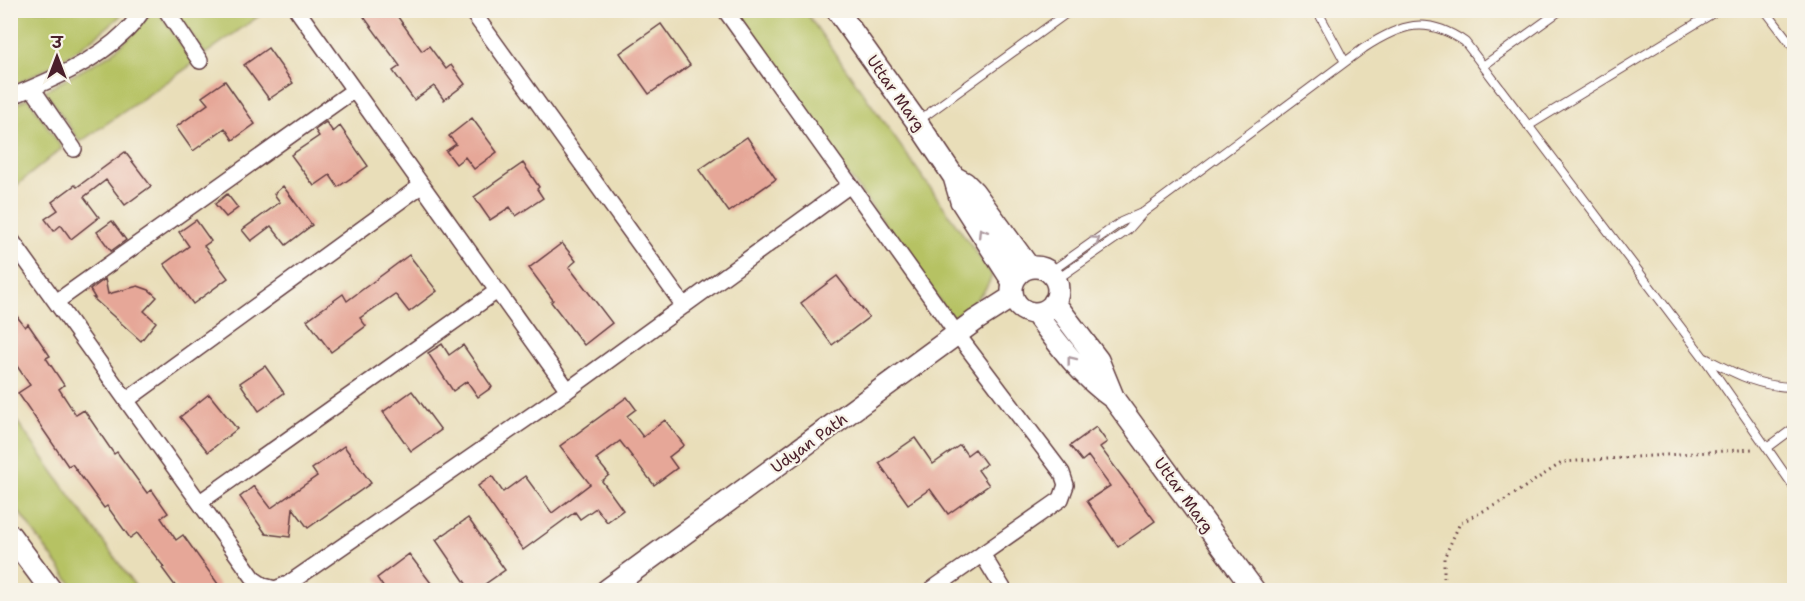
<svg xmlns="http://www.w3.org/2000/svg" width="1805" height="601" font-family="'Shantell Sans','Playpen Sans Deva',sans-serif">
	<style>
		.green { fill: #b6c264; stroke: #807048; stroke-width: 1.5 }
		.building { fill: #e6a798 }
		.lines { fill: none; stroke-linecap: round; stroke-linejoin: round }
		.lane-casing { stroke: #623c40; stroke-width: 10 }
		.street-casing { stroke: #623c40; stroke-width: 18 }
		.secondary-casing { stroke: #623c40; stroke-width: 24 }
		.path { stroke: #623c40; stroke-width: 3; stroke-dasharray: 1.5 4.5; stroke-linecap: butt }
		.lane { stroke: #fff; stroke-width: 8 }
		.street { stroke: #fff; stroke-width: 15 }
		.secondary { stroke: #fff; stroke-width: 21 }
		.oneway { stroke: #ae9aa0 }
		.labels { text-anchor: middle; dominant-baseline: central; stroke-width: 4.5; stroke-linejoin: round; paint-order: stroke }
		.street-label { font-size: 16px; fill: #4a1f2b; stroke: #f7f3e8 }
	</style>
	<rect width="100%" height="100%" fill="#f7f3e8"/>
	<filter id="ink" filterUnits="userSpaceOnUse"><feTurbulence type="fractalNoise" baseFrequency=".0167" numOctaves="2"/><feDisplacementMap in="SourceGraphic" scale="12" xChannelSelector="R" yChannelSelector="G"/><feConvolveMatrix kernelMatrix="1 2 1 2 8 2 1 2 1" color-interpolation-filters="sRGB"/></filter>
	<filter id="wash" filterUnits="userSpaceOnUse"><feTurbulence type="fractalNoise" baseFrequency=".008" numOctaves="4" result="noise"/><feDisplacementMap in="SourceGraphic" scale="24" xChannelSelector="R" yChannelSelector="G"/><feGaussianBlur stdDeviation="1.35" result="paint"/><feColorMatrix in="noise" values="0 0 0 0 0 0 0 0 0 0 0 0 0 0 0 0 0 1.4 0 .05"/><feComposite in="paint" operator="in"/></filter>
	<g filter="url(#wash)">
		<rect width="100%" height="100%" fill="#e9deb9"/>
		<path class="green" d="M11,10H126V11C92,42 53,68 11,86Z
			M152,11H158L194,63L80,142L45,91L111,54L133,34Z
			M175,11H266L205,54Z
			M730,11H805L992,275C986,295 969,306 952,318Z
			M28,98L62,148L11,190V106Z
			M10,413H11L138,590H76L11,501Z"/>
		<g id="blocks">
			<path class="building" d="M374,10H393L422,51L429,46L446,69L451,65L465,84L444,100L434,86L414,100L393,71L400,66L364,17Z
				M661,24L690,65L649,94L620,53Z
				M268,48L293,83L269,99L244,65Z
				M225,81L255,124L233,140L225,128L193,151L176,127L208,104L202,97Z
				M472,118L497,152L474,169L465,157L456,164L446,151L456,144L449,136Z
				M326,122L333,132L340,126L368,166L338,187L330,175L314,186L291,155L319,136L315,130Z
				M747,137L776,179L729,212L699,170Z
				M125,152L151,186L125,205L106,180L84,197L99,217L71,239L61,225L54,231L45,219L58,210L52,202L75,185L77,187Z
				M523,163L539,187L537,189L543,198L516,216L510,207L490,220L474,197Z
				M283,186L312,225L286,245L271,226L251,241L242,230L280,202L274,194Z
				M227,194L238,208L226,217L215,204Z
				M196,220L211,241L204,246L228,278L193,304L164,264L189,246L179,232Z
				M112,221L126,240L111,251L97,232Z
				M562,243L576,261L569,267L612,323L584,345L551,302L553,300L529,268Z
				M409,255L437,291L409,312L395,294L360,318L366,326L331,352L307,320L343,294L347,301Z
				M837,276L869,317L832,345L801,303Z
				M105,279L108,294L138,286L149,290L157,297L144,311L156,322L141,341L93,298H95L90,290Z
				M10,307L25,327L28,324L50,356L46,358L64,385L59,389L76,415L84,410L114,454L117,452L147,493L152,490L168,513L161,518L176,540L183,535L223,591H179L162,568L164,567L137,533L130,538L107,506L104,508L72,464L68,466L18,393L30,385L10,356Z
				M442,344L449,355L463,345L492,387L478,397L467,381L453,391L428,353Z
				M265,366L284,393L259,411L240,383Z
				M412,391L441,430L411,451L383,412Z
				M209,394L237,429L208,452L180,417Z
				M627,397L636,409L627,416L643,437L665,420L684,445L669,457L677,468L654,485L620,441L596,459L609,475L602,481L623,510L607,522L596,508L580,519L575,512L523,550L478,486L492,476L503,492L525,476L552,513L590,484L560,446Z
				M1096,427L1107,442L1100,447L1155,521L1118,547L1087,501L1110,486L1088,456L1082,461L1070,446Z
				M915,438L933,464L960,445L967,455L975,449L986,464L978,470L989,485L948,514L930,489L908,504L879,463Z
				M344,446L371,483L308,528L293,508L290,537L266,534L240,497L254,486L271,508L317,476L312,469Z
				M468,518L505,570L475,591H471L436,540Z
				M409,554L437,591H386L377,578Z"/>
		</g>
	</g>
	<g filter="url(#ink)">
		<use href="#blocks" fill-opacity="0" stroke="#623c40" stroke-width="1.5"/>
		<g class="lines">
			<defs>
				<path id="lane" d="M1317,10L1345,62
					M1765,10L1794,48
					M1483,66L1561,10
					M918,121L1071,10
					M1528,126L1718,10
					M1050,272L1121,222L1144,212L1364,48C1401,24 1426,15 1465,42L1704,358L1767,448L1794,428
					M1056,280L1128,230L1143,213
					M1705,358C1736,374 1759,387 1794,387
					M1767,448L1794,487"/>
				<path id="street" d="M166,10L200,61
					M297,10L568,390
					M471,10L684,306
					M725,10L957,334L1062,473L1066,485L1061,499L931,590
					M32,88L74,149
					M10,97C49,81 95,62 125,32C132,26 137,18 143,10
					M10,238L255,580L264,586L275,589L288,584L568,390L850,185
					M56,302L354,90
					M127,400L422,185
					M200,502L497,291
					M982,554L1004,590"/>
				<path id="secondary" d="M837,10L917,122L954,177L961,201L1013,282
					M954,177L965,183L974,192L1029,267
					M1012 290a23 23 0 1 1 46 0a23 23 0 1 1-46 0Z
					M1054,302L1098,360L1114,399L1254,590
					M1035,313C1059,345 1081,376 1114,399
					M10,535L51,590
					M607,590L976,320L1012,297"/>
			</defs>
			<use href="#lane" class="lane-casing"/>
			<use href="#street" class="street-casing"/>
			<use href="#secondary" class="secondary-casing"/>
			<path class="path" d="M1444,590V558L1460,523L1505,500L1563,462L1753,449"/>
			<use href="#lane" class="lane"/>
			<use href="#street" class="street"/>
			<use href="#secondary" class="secondary"/>
		</g>
		<defs><path id="oneway-chevron" d="M-2-3.5L2.5 0L-2 3.5" fill="none" stroke-width="1.6" stroke-linecap="round" stroke-linejoin="round" transform="scale(1.5)"/></defs>
		<g class="oneway">
			<use href="#oneway-chevron" transform="translate(982 232) rotate(-122)"/>
			<use href="#oneway-chevron" transform="translate(1096 240) rotate(-35)"/>
			<use href="#oneway-chevron" transform="translate(1071 360) rotate(-128)"/>
		</g>
	</g>
	<g class="labels">
		<g class="street-label">
			<text transform="translate(896 93) rotate(55)">Uttar Marg</text>
			<text transform="translate(809 443) rotate(-36)">Udyan Path</text>
			<text transform="translate(1184 495) rotate(54)">Uttar Marg</text>
		</g>
	</g>
	<rect width="1805" height="601" fill="none" stroke="#f7f3e8" stroke-width="36"/>
	<g transform="translate(57 57)" stroke="#f7f3e8" stroke-width="4.5" paint-order="stroke">
	<path d="M0-4.5L10 22L0 15L-10 22Z" fill="#4a1f2b"/>
	<text y="-9" font-size="16" font-weight="bold" text-anchor="middle" fill="#4a1f2b">उ</text>
	</g>
</svg>
